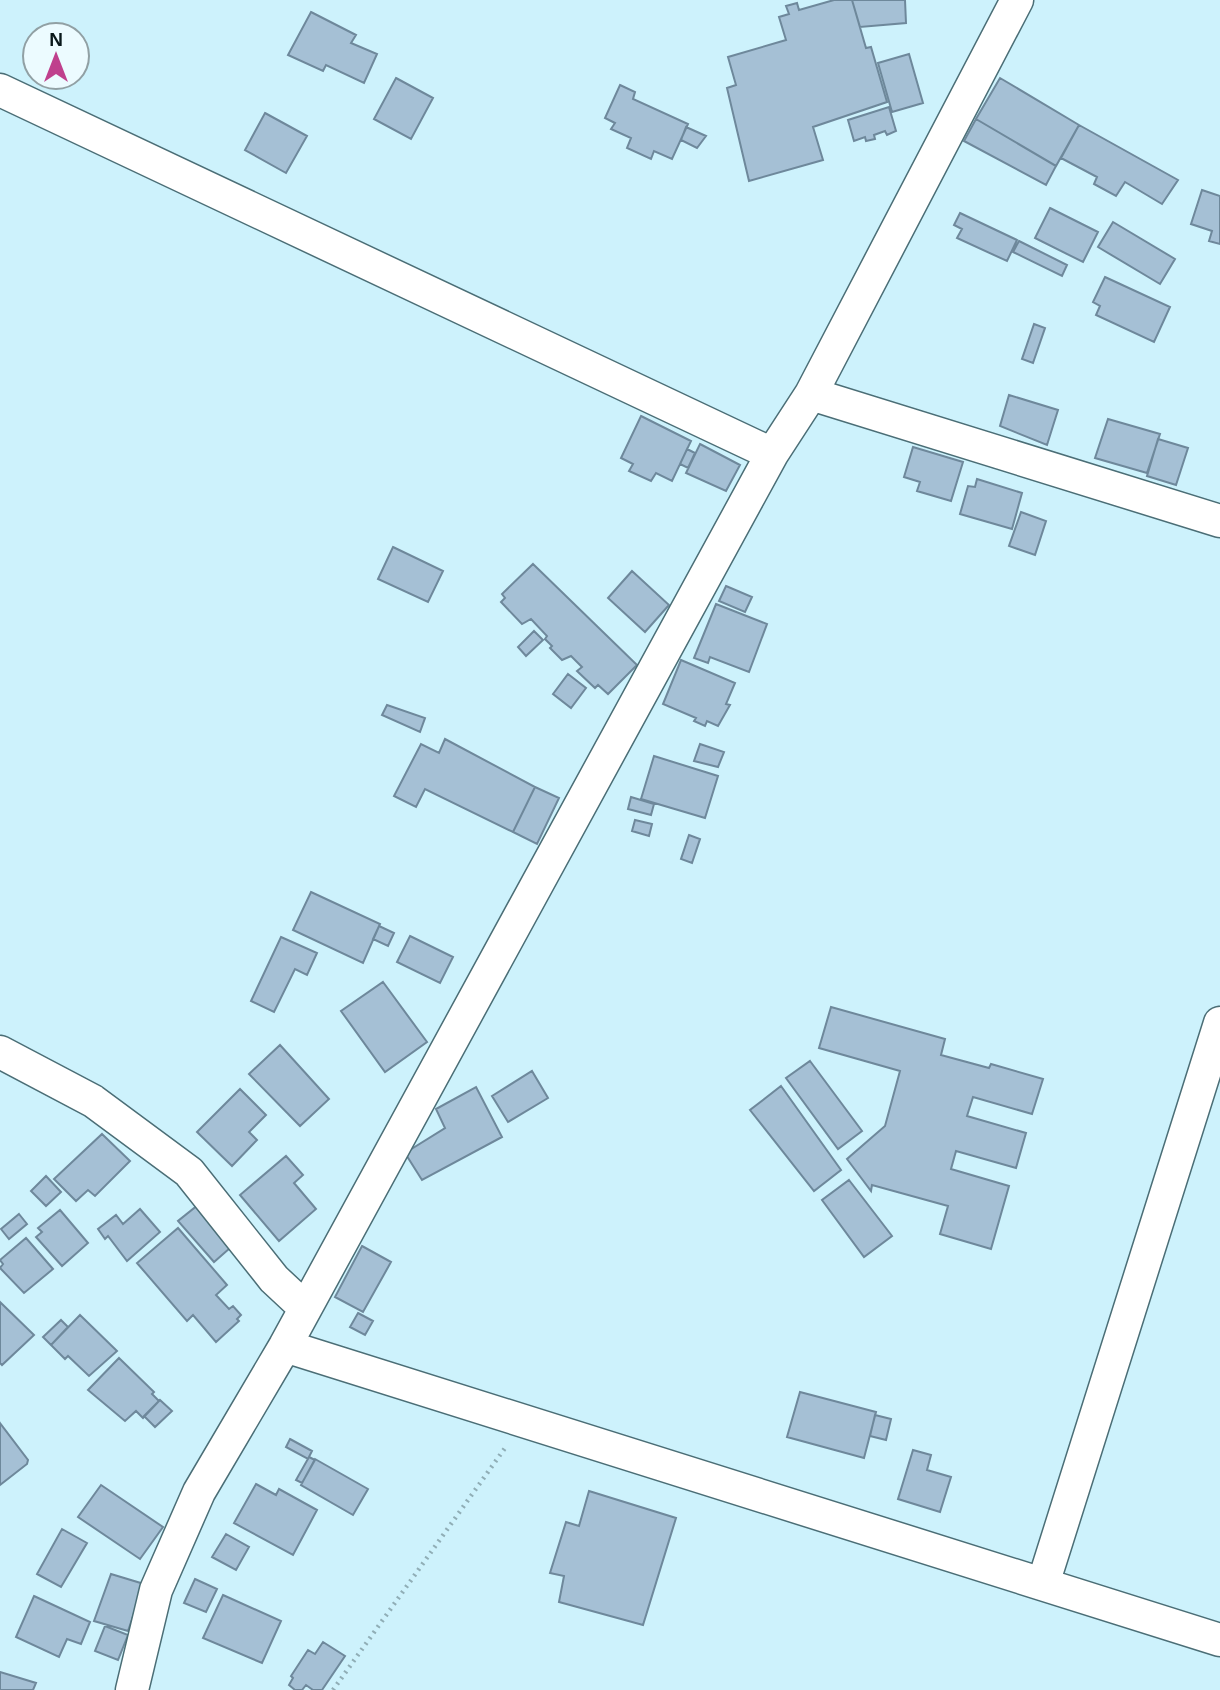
<svg xmlns="http://www.w3.org/2000/svg" width="1220" height="1690" font-family="Helvetica,sans-serif">
	<style>
		.building { fill: #a5c0d5; stroke: #6e889b; stroke-width: 2 }
		.lines { fill: none; stroke-linecap: round; stroke-linejoin: round }
		.minor-casing { stroke: #4b6e76; stroke-width: 35 }
		.path { stroke: #90aeb6; stroke-width: 4.5; stroke-dasharray: 2 5; stroke-linecap: butt }
		.minor { stroke: #fff; stroke-width: 32 }
	</style>
	<rect width="100%" height="100%" fill="#cdf2fc"/>
	<path class="building" d="M834,0H852L866,48L871,47L887,102L813,127L823,160L749,181L727,88L736,85L728,57L786,40L779,17L789,14L786,6L797,3L799,10Z
		M852,0H905L906,23L860,27Z
		M311,12L356,35L351,43L377,54L364,83L326,65L323,71L288,55Z
		M909,54L923,103L892,112L878,63Z
		M396,78L433,98L411,139L374,119Z
		M1000,78L1079,125L1056,166L976,119Z
		M620,85L635,92L633,99L688,124L672,159L654,151L651,159L627,148L631,138L611,129L615,123L605,118Z
		M889,107L896,131L887,135L885,131L874,135L875,139L866,141L865,137L854,141L848,120Z
		M265,113L307,136L286,173L245,150Z
		M976,119L1056,166L1046,185L964,141Z
		M1079,125L1178,180L1162,204L1125,182L1116,196L1094,184L1097,177L1061,158Z
		M686,127L706,136L697,148L681,140Z
		M1202,190L1220,196V244L1209,241L1212,231L1191,224Z
		M1050,208L1098,232L1083,262L1035,238Z
		M960,213L1017,240L1007,261L957,238L962,229L954,225Z
		M1113,222L1175,259L1160,284L1098,247Z
		M1019,241L1067,265L1062,276L1013,252Z
		M1105,277L1170,307L1154,342L1096,315L1100,306L1093,302Z
		M1034,324L1045,328L1033,363L1022,359Z
		M1009,395L1058,410L1047,445L1000,426Z
		M641,416L691,441L672,481L656,473L651,481L629,471L633,464L621,458Z
		M1108,419L1160,434L1147,473L1095,458Z
		M1158,439L1188,448L1176,485L1147,476Z
		M700,444L740,465L726,491L686,473Z
		M913,447L963,462L951,501L917,491L920,482L904,477Z
		M687,449L695,453L688,468L680,464Z
		M977,479L1022,493L1012,529L960,514L968,486L975,487Z
		M1021,512L1046,521L1035,555L1009,546Z
		M393,547L443,571L428,602L378,579Z
		M533,564L637,665L608,694L598,685L595,688L577,671L582,667L571,656L562,660L550,648L552,646L545,639L547,636L531,619L522,624L501,602L505,598L502,594Z
		M632,571L669,605L645,632L608,598Z
		M726,586L752,597L745,612L719,601Z
		M716,604L767,624L749,672L710,657L708,663L694,658Z
		M534,631L543,640L526,656L518,647Z
		M681,660L735,683L726,704L730,705L718,726L707,721L705,726L694,721L696,718L663,704Z
		M568,674L586,688L571,708L553,694Z
		M387,705L425,718L420,732L382,715Z
		M445,739L535,787L513,832L425,789L416,807L394,796L421,744L439,753Z
		M700,744L724,752L718,767L694,761Z
		M654,756L718,776L705,818L641,799Z
		M535,787L559,798L537,844L513,832Z
		M631,797L654,804L651,815L628,809Z
		M635,820L652,824L649,836L632,831Z
		M689,835L700,839L692,863L681,859Z
		M311,892L380,924L363,963L293,930Z
		M379,926L394,933L388,946L373,939Z
		M410,936L453,957L440,983L397,962Z
		M281,937L317,953L307,975L295,969L274,1012L251,1001Z
		M383,982L427,1042L385,1072L341,1011Z
		M831,1007L945,1039L941,1055L989,1068L991,1064L1043,1079L1032,1114L973,1097L967,1116L1026,1133L1016,1168L956,1151L951,1169L1009,1186L991,1249L940,1234L948,1206L872,1185L871,1191L847,1159L885,1126L900,1071L819,1048Z
		M280,1045L329,1099L300,1126L249,1074Z
		M810,1061L862,1131L838,1149L786,1078Z
		M532,1071L548,1098L508,1122L492,1096Z
		M781,1086L841,1170L814,1191L750,1110Z
		M476,1087L502,1137L422,1180L405,1153L445,1128L436,1109Z
		M240,1089L266,1115L249,1132L257,1140L232,1166L197,1132Z
		M102,1134L130,1161L95,1196L88,1190L76,1201L54,1179Z
		M286,1156L303,1175L294,1183L316,1209L279,1241L240,1195Z
		M46,1176L61,1192L46,1206L31,1191Z
		M849,1180L892,1236L864,1257L822,1200Z
		M203,1201L238,1241L214,1262L178,1221Z
		M140,1209L160,1232L127,1261L108,1236L105,1239L98,1229L116,1215L123,1224Z
		M60,1210L88,1243L62,1266L36,1237L42,1232L38,1228Z
		M19,1214L27,1224L9,1239L1,1229Z
		M178,1228L227,1285L216,1295L229,1309L233,1306L241,1315L237,1319L239,1321L216,1342L193,1315L187,1321L137,1263Z
		M26,1238L53,1269L24,1293L0,1268L3,1264L0,1260Z
		M362,1246L391,1262L363,1312L335,1297Z
		M0,1302L34,1335L2,1365L0,1363Z
		M358,1313L373,1321L365,1335L350,1327Z
		M80,1315L117,1351L89,1376L68,1356L65,1359L51,1345Z
		M61,1320L68,1327L51,1345L43,1337Z
		M119,1358L154,1392L152,1394L159,1401L143,1418L136,1411L125,1421L88,1390Z
		M800,1392L876,1412L864,1458L787,1437Z
		M160,1400L172,1411L155,1427L144,1416Z
		M875,1415L891,1419L886,1440L870,1436Z
		M0,1423L28,1460L27,1464L0,1485Z
		M290,1439L312,1451L308,1459L286,1447Z
		M913,1450L931,1455L927,1470L951,1477L940,1512L898,1499Z
		M309,1457L315,1460L302,1483L296,1480Z
		M315,1459L368,1489L353,1515L301,1485Z
		M256,1484L276,1495L279,1489L317,1510L293,1555L234,1523Z
		M101,1485L163,1527L140,1559L78,1517Z
		M589,1491L676,1518L643,1625L559,1602L564,1576L550,1573L566,1522L579,1526Z
		M62,1529L87,1543L61,1587L37,1574Z
		M226,1534L249,1547L236,1570L212,1557Z
		M111,1574L144,1584L128,1631L94,1621Z
		M195,1579L217,1589L206,1612L184,1603Z
		M223,1595L281,1621L262,1663L203,1638Z
		M34,1596L90,1622L81,1644L67,1639L59,1657L16,1637Z
		M105,1626L128,1635L118,1660L95,1651Z
		M323,1642L345,1656L322,1690H313L306,1685L302,1690H295L289,1685L293,1678L291,1676L308,1650L315,1654Z
		M0,1672L36,1683L33,1690H0Z"/>
	<g class="lines">
		<defs>
			<path id="minor" d="M0,90L772,454
				M811,394L1220,521
				M0,1052L93,1101L189,1172L274,1279L304,1307
				M285,1346L1220,1640
				M1043,1584L1220,1023
				M132,1690L156,1590L199,1492L285,1346L772,454L811,394L1017,0"/>
		</defs>
		<use href="#minor" class="minor-casing"/>
		<path class="path" d="M333,1690L505,1448"/>
		<use href="#minor" class="minor"/>
	</g>
	<g transform="translate(56 56)"><circle r="33" fill="#ecfbff" stroke="#91a0a4" stroke-width="2"/>
	<path d="M0-5L12 26L0 18L-12 26Z" fill="#bf408d"/>
	<text y="-10" font-size="19" font-weight="bold" text-anchor="middle" fill="#09181b">N</text>
	</g>
</svg>
